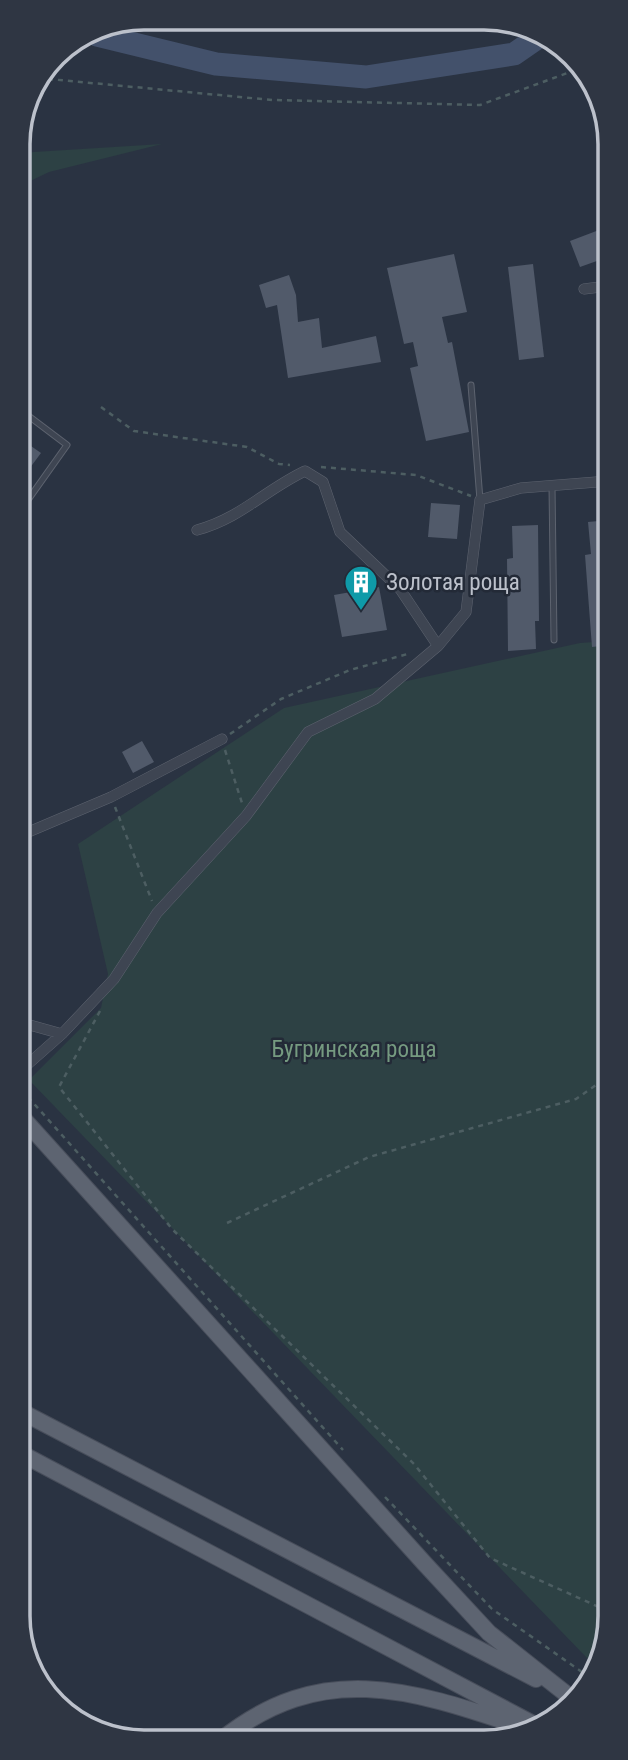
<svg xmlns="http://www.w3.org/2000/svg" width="628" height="1760" font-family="'Roboto Condensed',sans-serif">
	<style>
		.green { fill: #2d4144 }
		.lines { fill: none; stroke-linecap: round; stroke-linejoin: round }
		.river { stroke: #43516b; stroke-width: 23 }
		.building { fill: #515a6a }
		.lane-casing { stroke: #5d636f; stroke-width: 7 }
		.street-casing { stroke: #5d636f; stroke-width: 11 }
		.primary-casing { stroke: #484e5b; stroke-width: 18 }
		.path { stroke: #4d5e62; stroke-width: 2.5; stroke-dasharray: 5 5; stroke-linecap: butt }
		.lane { stroke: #3e4552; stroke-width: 5 }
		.street { stroke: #3e4552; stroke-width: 10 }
		.primary { stroke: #5d6471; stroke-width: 16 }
		.labels { text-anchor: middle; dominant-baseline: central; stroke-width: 5; stroke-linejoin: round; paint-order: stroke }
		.poi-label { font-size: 23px; fill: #bcc1cb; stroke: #232a37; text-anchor: start }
		.park-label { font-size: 23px; fill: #759a80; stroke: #232a37 }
		.rim { fill: none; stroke: #bcc1cb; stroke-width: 3.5 }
	</style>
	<rect width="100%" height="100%" fill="#2a3342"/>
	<path class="green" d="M162,144L49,172L18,187V153Z
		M609,641L610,1624L595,1662L587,1658L29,1080L101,1008L108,974L78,844L284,708L580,643Z"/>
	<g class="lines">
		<path class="river" d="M97,35L216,64L366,77L514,54L540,36"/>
	</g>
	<path class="building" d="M599,230L608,257L580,267L570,241Z
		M454,254L467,312L442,317L448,343L452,342L469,432L426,441L410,368L418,366L413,342L404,344L387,268Z
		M533,264L544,357L519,360L508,267Z
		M289,275L296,295L298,322L319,318L322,348L376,336L381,362L288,378L277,305L266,308L259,285Z
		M18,437L41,453L18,484Z
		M431,503L460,505L457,539L428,537Z
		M609,520V645L592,647L585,555L591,554L588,522Z
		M538,525L539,621H535L536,649L508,651L507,559L513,558L512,526Z
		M379,587L387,630L342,637L334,595Z
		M142,741L154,762L133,773L122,752Z"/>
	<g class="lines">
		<defs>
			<path id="lane" d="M471,385L480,500
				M18,408L67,445L18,514
				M552,486L554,640"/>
			<path id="street" d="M584,289L608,286
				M197,530C241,518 265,490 305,471L323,482L340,532L400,589L438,646
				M19,836L111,797L222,739
				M19,1022L62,1034
				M19,1072L62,1034L114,979L157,913L246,816L308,732L375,699L438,646L466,612L480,500L521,488L609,481"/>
			<path id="primary" d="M19,1114L425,1564L489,1633L565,1693
				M20,1411L536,1679
				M20,1453L535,1725
				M221,1740C321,1660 409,1689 519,1726"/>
		</defs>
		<use href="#lane" class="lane-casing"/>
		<use href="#street" class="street-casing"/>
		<use href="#primary" class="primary-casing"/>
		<path class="path" d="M377,19L405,25L477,20
			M38,78L272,100L480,105L581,68
			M101,407L134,431L247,447L279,464L290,465
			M321,467L416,475L471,496
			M230,734L281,699L350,670L411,653
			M225,750L242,803
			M115,807L152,901
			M100,1011L59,1087L172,1229L414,1464L490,1558L610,1612
			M28,1097L343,1450
			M227,1223L369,1157L576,1099L609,1076
			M385,1497L492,1609L589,1677"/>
		<use href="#lane" class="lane"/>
		<use href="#street" class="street"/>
		<use href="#primary" class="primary"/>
	</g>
	<defs>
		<symbol id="building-pin" viewBox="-11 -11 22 30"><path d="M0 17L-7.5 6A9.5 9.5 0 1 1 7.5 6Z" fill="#0f9aa8" stroke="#232a37"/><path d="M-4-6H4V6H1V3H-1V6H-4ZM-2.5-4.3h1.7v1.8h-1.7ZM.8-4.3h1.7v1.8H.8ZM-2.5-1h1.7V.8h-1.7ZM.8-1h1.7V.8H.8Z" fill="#fff"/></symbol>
	</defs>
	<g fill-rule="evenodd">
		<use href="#building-pin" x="342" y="563" width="38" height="52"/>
	</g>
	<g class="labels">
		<g class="poi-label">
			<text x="386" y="582">Золотая роща</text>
		</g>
		<g class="park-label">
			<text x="354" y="1049">Бугринская роща</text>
		</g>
	</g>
	<path d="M0 0H628V1760H0ZM144 30H484A114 114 0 0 1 598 144V1616A114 114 0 0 1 484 1730H144A114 114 0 0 1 30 1616V144A114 114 0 0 1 144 30Z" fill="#2f3643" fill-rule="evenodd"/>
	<path class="rim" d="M144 30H484A114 114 0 0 1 598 144V1616A114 114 0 0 1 484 1730H144A114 114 0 0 1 30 1616V144A114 114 0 0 1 144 30Z"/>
</svg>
